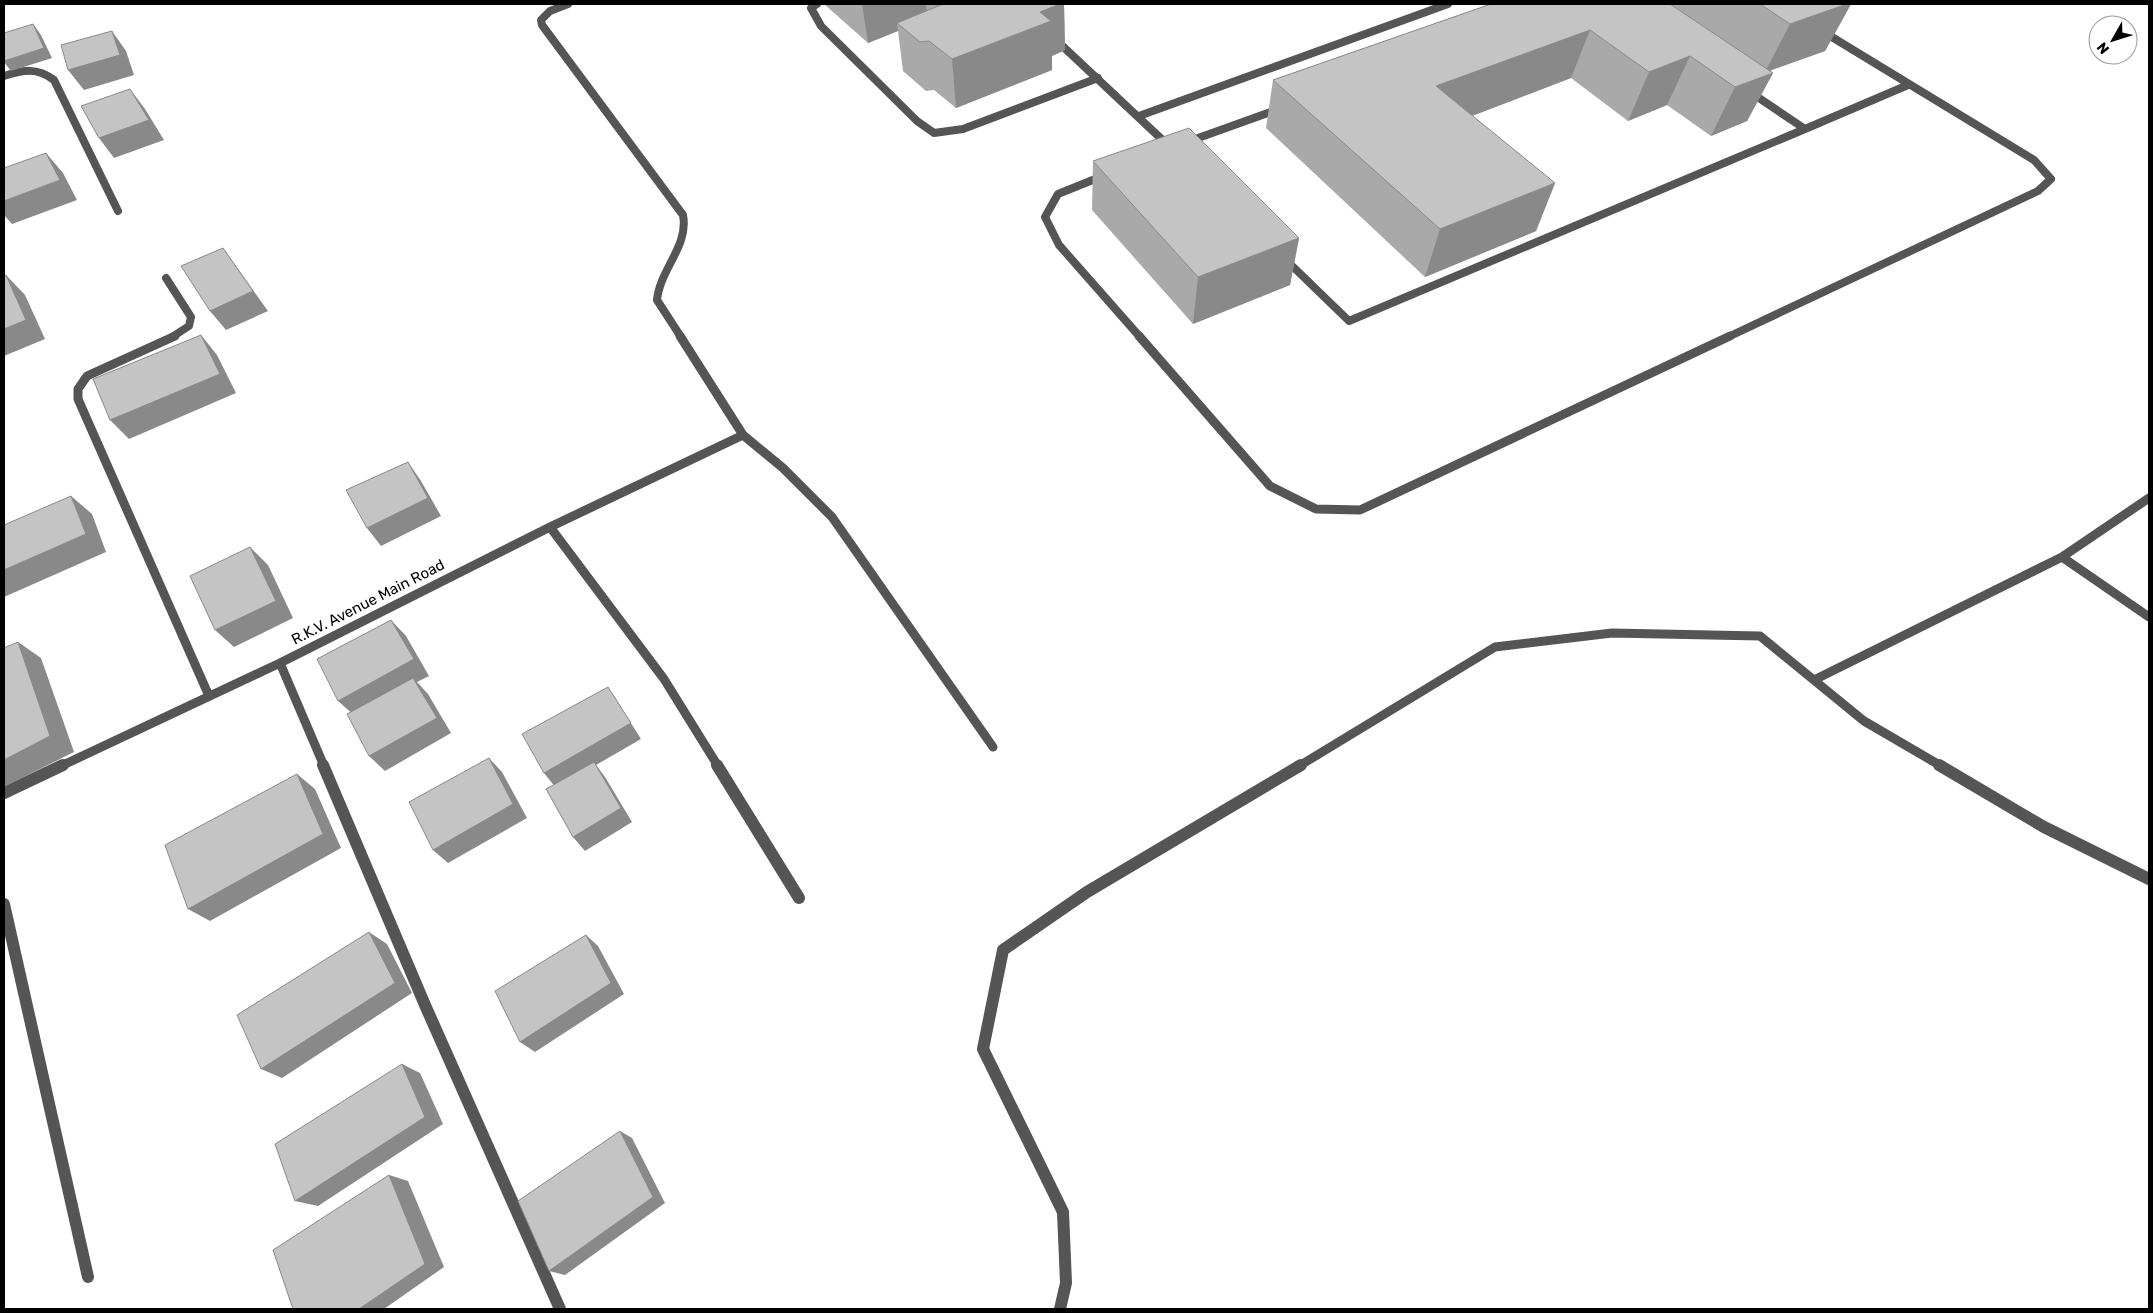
<svg xmlns="http://www.w3.org/2000/svg" width="2153" height="1313" font-family="Rubik,sans-serif">
	<style>
		.lines { fill: none; stroke-linecap: round; stroke-linejoin: round }
		.service-far1 { stroke: #555; stroke-width: 8 }
		.service { stroke: #555; stroke-width: 9 }
		.minor-far2 { stroke: #555; stroke-width: 8 }
		.minor-far1 { stroke: #555; stroke-width: 9 }
		.minor { stroke: #555; stroke-width: 12 }
		.wall { fill: #a9a9a9 }
		.shaded-wall { fill: #898989 }
		.building { fill: #c4c4c4; stroke: #898989 }
		.labels { text-anchor: middle; dominant-baseline: central; stroke-width: 5; stroke-linejoin: round; paint-order: stroke }
		.street-label { font-size: 15px; fill: #000; stroke: #fff }
	</style>
	<rect width="100%" height="100%" fill="#fff"/>
	<g class="lines">
		<path class="service-far1" d="M568,4L550,11L541,20L542,25L683,215C689,246 660,269 657,300L681,337"/>
		<path class="service" d="M680,336L743,435L783,468L832,517L993,747"/>
		<path class="minor-far2" d="M817,4L811,8L821,26L917,121L934,133L963,129L1098,78
			M1055,39L1170,147
			M4,76C23,70 37,67 54,80L118,211
			M1139,116L1448,4
			M1805,129L1908,85
			M1187,142L1279,109
			M1105,175L1058,194L1045,217L1059,245L1140,337
			M1285,259L1349,321L1805,129L1750,92
			M166,278L191,317L189,326L172,337
			M1728,337L2038,191L2051,179L2034,160L1822,31"/>
		<path class="minor-far1" d="M175,336L87,376L78,389V399L209,696
			M1139,336L1270,486L1316,509L1360,510L1730,336
			M550,527L664,679L718,766
			M2062,557L2149,498
			M280,663L324,766
			M1814,680L2062,557L2149,617
			M61,766L280,663L550,527L743,435
			M1299,766L1495,647L1612,633L1760,636L1864,721L1941,766"/>
		<path class="minor" d="M323,765L425,1005L560,1309
			M717,765L799,898
			M1939,765L2044,827L2149,879
			M4,793L63,765
			M4,904L88,1277
			M1060,1309L1066,1283L1063,1212L983,1049L1003,950L1087,892L1301,765"/>
	</g>
	<path class="wall" d="M824,4H1064L1065,50L1052,56V70L956,108L934,90L926,91L903,71L898,31L868,43Z
		M1491,4H1851L1825,51L1770,71L1773,73L1747,121L1711,136L1667,105L1628,121L1571,78L1472,116L1555,183L1536,231L1425,277L1266,128L1273,80Z
		M1093,161L1299,238L1290,285L1193,324L1092,210Z"/>
	<path class="shaded-wall" d="M862,4H926L928,19L897,23L898,31L868,43Z
		M1060,4H1064L1065,50L1052,56V70L956,108L952,59L1040,12Z
		M1847,4H1851L1825,51L1765,72L1790,24Z
		M33,24L41,35L52,58L11,71L4,62V61Z
		M1590,30L1571,78L1422,135L1436,86Z
		M112,31L126,51L134,75L84,90L68,70Z
		M1690,56L1667,105L1628,121L1649,72Z
		M1773,73L1747,121L1711,136L1735,87Z
		M130,89L145,109L164,140L114,158L99,138Z
		M46,153L63,173L77,200L12,224L4,215V201Z
		M1555,183L1536,231L1425,277L1440,229Z
		M1299,238L1290,285L1193,324L1198,277Z
		M223,248L268,311L226,330L210,311Z
		M6,275L25,295L45,339L4,356V329Z
		M201,335L217,355L236,393L129,439L110,420Z
		M408,462L421,481L441,516L381,546L367,528Z
		M71,496L92,514L106,552L4,597V570Z
		M250,547L268,565L293,618L234,647L215,630Z
		M391,620L406,636L429,676L417,682L428,694L451,733L385,771L369,756L355,716L338,701Z
		M18,642L41,658L74,752L4,787V760Z
		M608,687L641,739L596,765L605,777L632,822L585,851L573,837L556,788L544,773Z
		M489,758L502,772L527,818L448,863L433,850Z
		M297,774L315,789L341,848L210,921L188,909Z
		M369,932L387,944L412,993L282,1078L261,1069Z
		M586,935L598,946L624,994L535,1052L520,1042Z
		M402,1064L420,1073L443,1124L318,1206L295,1201Z
		M620,1131L632,1138L665,1203L565,1275L549,1271Z
		M389,1175L408,1181L444,1267L384,1309H359Z"/>
	<path class="building" d="M943,4H1060L1040,12L1051,21L952,59L929,41L920,42L897,23Z
		M1491,4H1670L1773,73L1735,87L1690,56L1649,72L1590,30L1436,86L1555,183L1440,229L1273,80Z
		M1760,4H1847L1790,24Z
		M33,24L44,48L4,61V33Z
		M112,31L120,55L68,70L61,45Z
		M130,89L149,120L99,138L81,106Z
		M1189,128L1299,238L1198,277L1093,161Z
		M46,153L60,180L4,201V168Z
		M223,248L253,291L210,311L181,266Z
		M6,275L26,320L4,329V276Z
		M201,335L220,374L110,420L93,379Z
		M408,462L428,498L367,528L346,490Z
		M71,496L86,534L4,570V525Z
		M250,547L276,601L215,630L190,576Z
		M391,620L414,659L338,701L317,659Z
		M18,642L50,736L4,760V648Z
		M413,678L437,718L369,756L347,714Z
		M608,687L631,723L544,773L522,734Z
		M489,758L513,804L433,850L409,802Z
		M594,762L621,808L573,837L546,789Z
		M297,774L323,834L188,909L165,845Z
		M369,932L395,983L261,1069L237,1015Z
		M586,935L611,983L520,1042L495,991Z
		M402,1064L425,1117L295,1201L275,1144Z
		M620,1131L653,1197L549,1271L518,1201Z
		M389,1175L425,1264L359,1309H293L273,1250Z"/>
	<g class="labels">
		<g class="street-label">
			<text transform="translate(368 602) rotate(-27)">R.K.V. Avenue Main Road</text>
		</g>
	</g>
	<rect width="2153" height="1313" fill="none" stroke="#000000" stroke-width="10"/>
	<g transform="translate(2113 40) rotate(231)"><circle r="24" fill="#ffffff" stroke="#999999"/>
	<path d="M0-4L9 19L0 12L-9 19Z" fill="#000000"/>
	<text y="-8" font-size="14" font-weight="bold" text-anchor="middle" fill="#000000">N</text>
	</g>
</svg>
